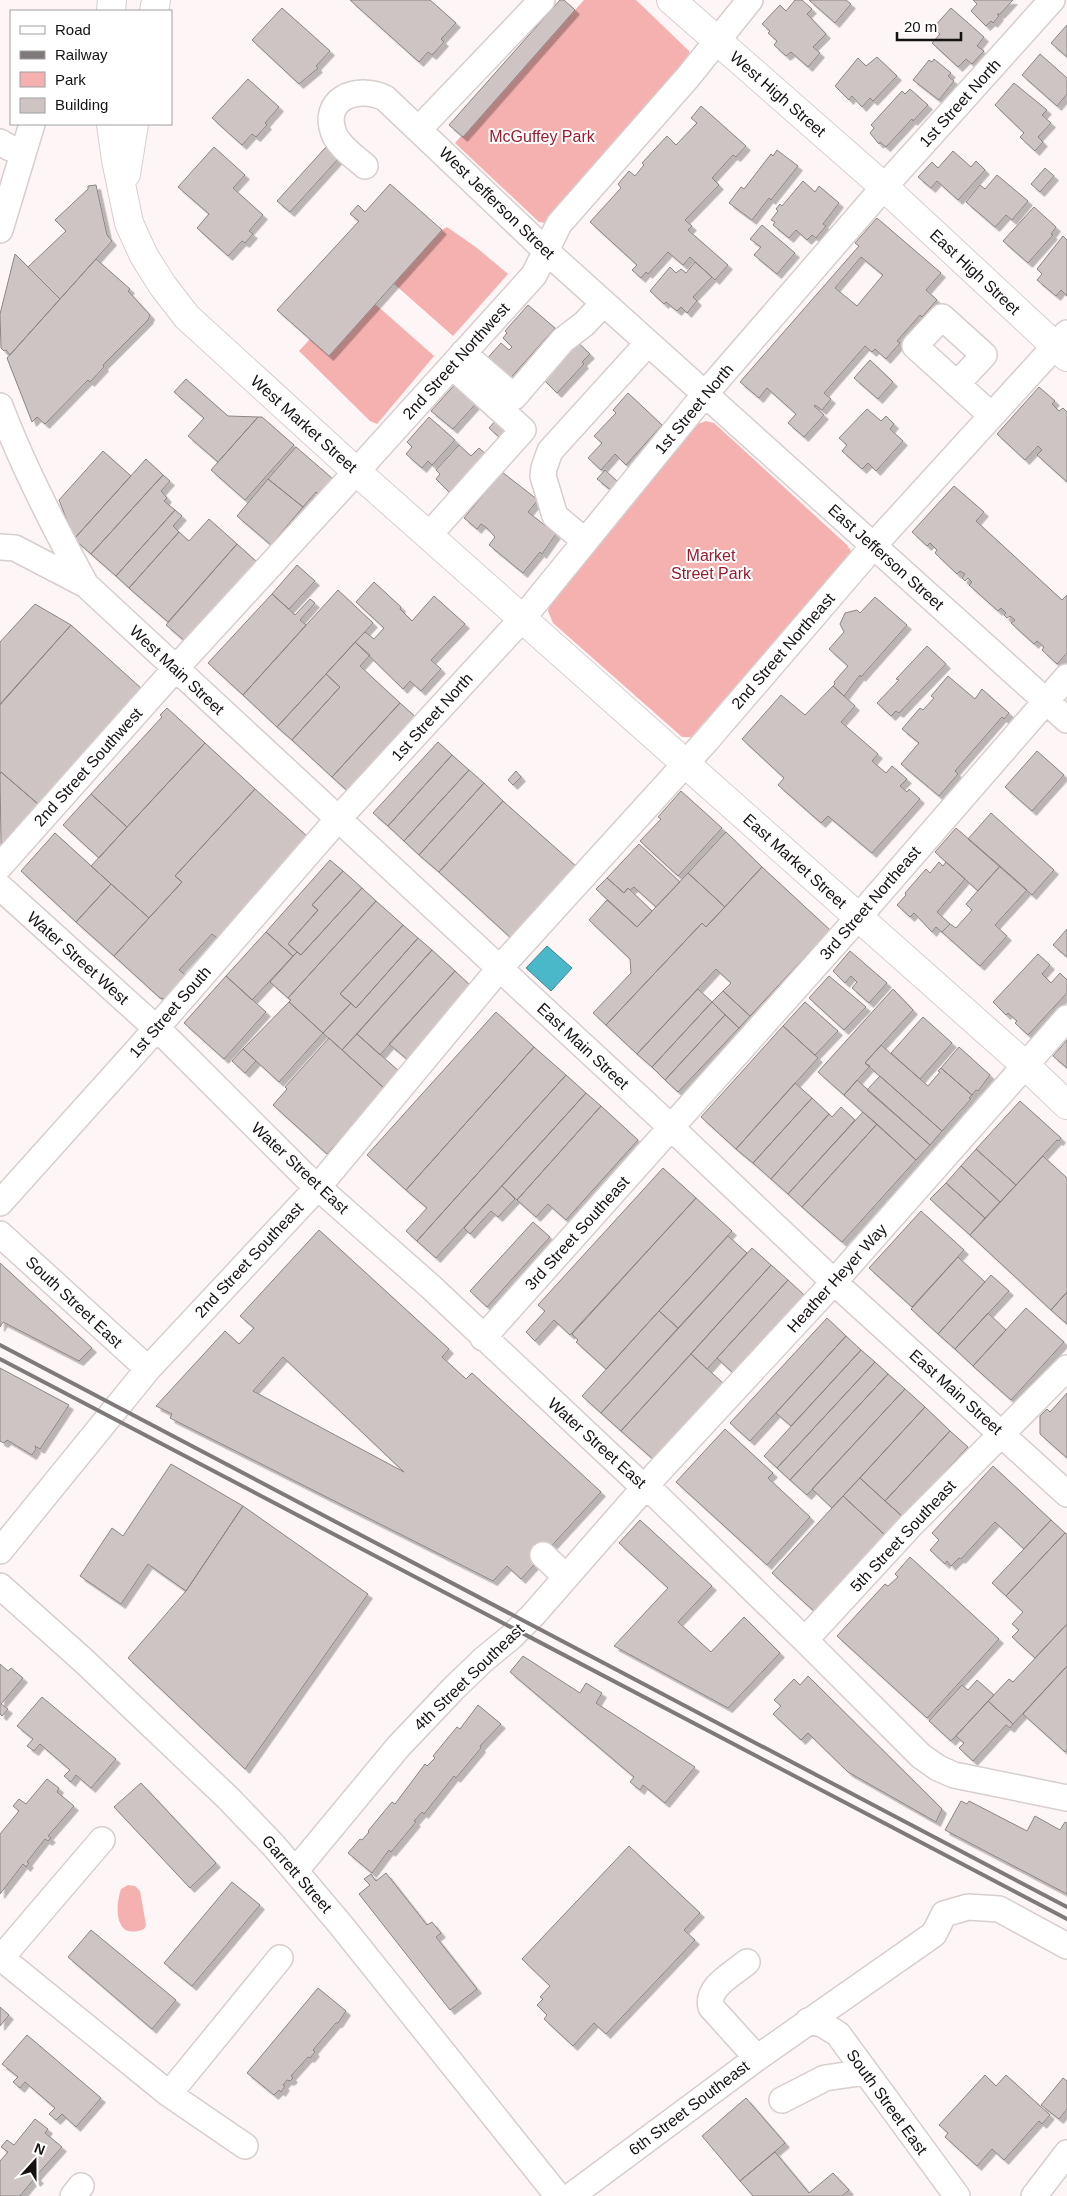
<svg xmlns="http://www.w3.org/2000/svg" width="1067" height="2196" font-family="Helvetica,sans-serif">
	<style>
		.green { fill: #f5b0b0 }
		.water { fill: #4bb8ca; stroke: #3b8693 }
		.building { fill: #cec4c4; stroke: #8d8484; fill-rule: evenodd; filter: url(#shadow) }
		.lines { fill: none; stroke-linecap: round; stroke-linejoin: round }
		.minor-casing { stroke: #d7cecd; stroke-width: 28 }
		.major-casing { stroke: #d7cecd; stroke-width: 30 }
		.minor { stroke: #fff; stroke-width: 25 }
		.major { stroke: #fff; stroke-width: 28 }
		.rail { stroke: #7f7979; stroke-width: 4 }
		.labels { text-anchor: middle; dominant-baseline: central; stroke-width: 4; stroke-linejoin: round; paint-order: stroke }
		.street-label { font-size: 16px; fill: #161212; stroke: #fff }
		.park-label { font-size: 16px; fill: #971c2e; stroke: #fff }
	</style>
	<defs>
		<filter id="shadow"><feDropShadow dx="4.5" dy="4.5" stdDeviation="0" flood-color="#0004"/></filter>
	</defs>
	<rect width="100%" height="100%" fill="#fef6f6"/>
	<path class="green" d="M584,0H636L689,51V57L545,223L539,222L455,143Z
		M447,227L477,248L508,274L453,336L393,283L442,230Z
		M374,303L434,356L377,424L370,421L299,351L310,339L329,356Z
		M706,421L714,423L847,545L853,554H848L846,561L691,737H682L553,623L548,611L549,604L698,424Z
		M128,1885L135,1886L140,1891L146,1925L144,1929C116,1941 114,1909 121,1889Z"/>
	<path class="water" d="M547,946L572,968L551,991L526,968Z"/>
	<path class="building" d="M350,0H430L456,23L441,39L444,42L432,55L428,52L419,62Z
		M560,0H564L575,10L463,137L449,125Z
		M795,0H802L812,9L807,14L826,34L813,47L820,53L808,67L791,52L786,56L774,45L777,41L768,33L770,31L762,24L780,5L786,11Z
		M809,0H846L851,4L835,23Z
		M973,0H1013L1000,14H997L999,16L993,23L991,21L986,26L971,11L977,4Z
		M282,8L330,51L316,66L318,68L299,84L252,40Z
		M951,8L984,37L977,46L984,51L972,64L966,59L958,67L932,43L940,34L933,28Z
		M1067,25V57L1051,43Z
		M1040,54L1067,78V94L1057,106L1022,75Z
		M877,57L897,76L873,101L870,98L862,107L852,96L849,100L835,86L858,58L866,66Z
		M934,59L951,73L948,76L954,81L939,100L913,80L929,60L932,62Z
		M248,79L279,107L265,123L267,125L256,137L252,134L242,145L212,118Z
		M1014,83L1047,110L1042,115L1051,123L1038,137L1043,142L1035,151L1020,137L1024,133L995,105Z
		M910,89L928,105L913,121L912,119L886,147L880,142L879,144L870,133L874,128L871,125L902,91L905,94Z
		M701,106L746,146L736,157L733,155L712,178L719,185L685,220L692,226L688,230L728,265L715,280L690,257L683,265L668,252L648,274L646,272L641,278L632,270L637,265L590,222L621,188L618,184L629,171L635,176L644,165L642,163L667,136L676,145L697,123L691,118Z
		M214,147L245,175L233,188L263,215L249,231L253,234L245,243L242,241L228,256L197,228L209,214L178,187Z
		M326,147L339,158L290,212L277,201Z
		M777,150L798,166L771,200L769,198L752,220L729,203L741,187L744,189L771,154L773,156Z
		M953,151L971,167L976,161L985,170L958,200L937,181L931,188L918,177L932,162L938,168Z
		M1045,168L1054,176L1040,192L1031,184Z
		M997,175L1028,201L1012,220L1006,215L995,227L966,202L980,185L985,189Z
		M803,181L815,192L819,186L839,203L823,224L826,226L816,238L812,235L807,240L796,230L789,238L773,225L775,222L771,220L778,211L776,209L780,204L782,206Z
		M390,184L442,230L329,356L277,310L359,221L350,214L358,205L365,212Z
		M96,185L107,235L112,241L60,299L28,267L66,231L55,220L88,189V186Z
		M1034,207L1056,227L1051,234L1053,235L1028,263L1003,241Z
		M877,218L941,273L926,290L937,300L922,317L920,315L897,341L900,343L886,359L875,349L872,352L865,346L824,393L831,399L822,410L815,405L814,406L824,415L804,437L788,423L796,414L767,388L759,398L740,382L859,246L855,243ZM861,257L883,275L857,306L835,288Z
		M762,225L795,253L777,274L754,255L761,247L750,239Z
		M1063,236L1067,240V296L1061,290L1056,296L1037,280L1042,274L1037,269Z
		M15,254L60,299L10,355L6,350L4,351L1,348L0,314Z
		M96,259L130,289L128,291L150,315L148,320L103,365L104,367L90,382L88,380L45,424L37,417L32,422L7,358Z
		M695,262L712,277L693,297L697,301L687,313L681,307L677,311L666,302L664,304L650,291L670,267L676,273L681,269L686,273Z
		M528,305L555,328L507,382L484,362L501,343L509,350L512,347L503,338L507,333L505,331Z
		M572,337L590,354L582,362L584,364L557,393L538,374Z
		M870,360L893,382L878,399L854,378Z
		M186,379L228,416L258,417L218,462L188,436L204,418L174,392Z
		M459,380L480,399L453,429L431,411Z
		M1039,387L1055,401L1052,404L1059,411L1063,408L1067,412V482L1037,455L1042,450L1038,446L1025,460L997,434Z
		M628,393L662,425L626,465L615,454L601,470L588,458L602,443L594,436L616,413L613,410Z
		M867,409L881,421L886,416L894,424L890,429L903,441L876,471L868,463L862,469L842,451L847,445L839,438Z
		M258,417H262L294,445L245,500L211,470Z
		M429,417L455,440L432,465L428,461L422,468L406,454L412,447L407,442Z
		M497,419L515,435L507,444L489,428Z
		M459,445L471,456L479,448L490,458L451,494L436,479L440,474L436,470Z
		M296,447L333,479L320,495L316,492L303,507L268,479Z
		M103,451L131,476L74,539L59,500Z
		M146,459L163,475L91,554L74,539Z
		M605,470L619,483L612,491L597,479Z
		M502,472L538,500L528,512L556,534L542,554L540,552L523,573L489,545L495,537L487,528L481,524L477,529L464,518Z
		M163,475L170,481L161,491L167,498L164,501L175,510L116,576L91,554Z
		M268,479L303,507L271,545L237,516Z
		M954,486L984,512L976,521L1062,600L1067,595V653L1057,664L1042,650L1044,647L1037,641L1034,644L1011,623L1015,620L1010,616L1007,618L1004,615L1006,613L1001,608L998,611L969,585L972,582L968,578L965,581L962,578L965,574L960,571L957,574L935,553L937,550L930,543L927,546L912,532Z
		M175,510L182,516L173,526L179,532L129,588L116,576Z
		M209,519L237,544L168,622L129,588L179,532L189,541Z
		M237,544L257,562L186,642L166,625Z
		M297,565L315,581L289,609L272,594Z
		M374,582L401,607L400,609L412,621L434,596L465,624L431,660L441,669L421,691L410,681L403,689L355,642L365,632L374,639L384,628L356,602Z
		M338,590L373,623L277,727L243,695Z
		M272,594L295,615L310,599L315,603L300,620L306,625L243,695L208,663Z
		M875,597L907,625L861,677L860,675L844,696L833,686L835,684L834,682L848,666L829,649L844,632L840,624L845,613L857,610L860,613Z
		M35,604L71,625L0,704V642Z
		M71,625L142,689L38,804L1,772L0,774V705Z
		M355,642L370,655L360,666L400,703L332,777L292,740L340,687L326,674Z
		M927,646L946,664L899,713L896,711L891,716L877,703L899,680L896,679Z
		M326,674L340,687L292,740L277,727Z
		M948,676L975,699L982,689L1009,713L1004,719L1002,717L955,771L958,774L939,796L901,764L919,743L902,729L920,708L923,710L934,698L931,696Z
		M833,686L855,706L841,722L878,754L872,761L886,773L892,766L907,779L900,786L907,792L909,789L920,799L872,853L828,816L821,823L778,785L784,778L742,739L781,695L805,715Z
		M400,703L419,720L351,794L332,777Z
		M167,708L205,743L127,827L91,794L162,717L160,715Z
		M438,742L452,755L388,826L373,813Z
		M205,743L255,789L175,876L182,882L149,918L91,866Z
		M1037,751L1064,775L1032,811L1005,787Z
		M452,755L469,770L404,841L388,826Z
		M469,770L484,783L419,855L404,841Z
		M516,771L521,777L513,785L508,780Z
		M1,772L38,804L1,845L0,774Z
		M484,783L503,801L439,872L419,855Z
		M255,789L309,838L217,938L212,934L179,970L187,976L166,999L160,998L114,956L182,882L175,876Z
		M681,791L722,828L678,876L640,841L661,819L658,817Z
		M91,794L127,827L99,858L63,825Z
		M503,801L577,867L512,939L439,872Z
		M991,813L1054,870L1032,895L968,839Z
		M956,828L1000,866L978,891L935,852Z
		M726,832L762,867L725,907L688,873Z
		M55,833L111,884L76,922L21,871Z
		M639,844L680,882L656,907L634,887L630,890L628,888L624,893L607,878Z
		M330,860L343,871L312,905L318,910L288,944L297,952L293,956L266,932Z
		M939,862L943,866L946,862L965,879L937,912L950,924L942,932L936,927L932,932L914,913L910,917L897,905L906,895L905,893L926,869L930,873Z
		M1000,866L1027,890L995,925L1007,936L980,966L942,932L950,924L956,928L972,910L966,904Z
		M762,867L830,930L750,1016L723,991L731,983L716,969L637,1054L606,1025L702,923L706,927Z
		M343,871L362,888L301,955L288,944L318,910L312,905Z
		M688,873L725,907L706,927L702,923L606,1025L593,1013L631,973L630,959L589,920L607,900L637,927Z
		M607,878L624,893L628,888L652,911L637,927L596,889Z
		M111,884L149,918L114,956L76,922Z
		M362,888L376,901L288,998L270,982L297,952L301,955Z
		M376,901L403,925L340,994L351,1003L323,1033L289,1002L291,1000L288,998Z
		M403,925L418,938L356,1008L340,994Z
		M1067,929V957L1053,945Z
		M266,932L293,956L252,1000L226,976Z
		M418,938L432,950L342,1050L323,1033L351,1003L356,1008Z
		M432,950L455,971L380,1055L357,1034Z
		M850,951L887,983L869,1003L852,988L857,982L851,976L845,983L833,971Z
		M1038,954L1050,965L1042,974L1051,983L1060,973L1067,980V993L1028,1035L1015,1023L1017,1021L1008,1013L1006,1015L993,1002Z
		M455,971L473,988L408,1060L389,1044Z
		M226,976L266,1012L224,1059L184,1023Z
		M829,976L866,1007L844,1030L809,998Z
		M698,989L712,1002L652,1067L637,1054Z
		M893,989L913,1010L865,1063L870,1066L844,1095L818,1072Z
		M723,991L750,1016L739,1028L712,1002Z
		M289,1002L323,1033L279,1082L243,1049Z
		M712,1002L725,1015L665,1080L652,1067Z
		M805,1002L838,1031L815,1055L783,1026Z
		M496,1012L534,1047L406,1190L367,1155Z
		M725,1015L739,1028L678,1092L665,1080Z
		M923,1017L952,1043L920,1079L891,1053Z
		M783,1026L818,1058L736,1149L701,1117Z
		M357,1034L400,1072L385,1089L342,1050Z
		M329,1038L385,1089L327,1154L273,1105L287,1089L285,1087Z
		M1067,1040V1068L1053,1056Z
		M881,1045L928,1086L940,1072L938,1071L941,1068L972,1095L969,1098L971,1099L942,1131L865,1063Z
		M534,1047L566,1075L417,1241L406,1231L427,1208L406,1190Z
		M959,1047L990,1075L978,1091L976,1090L972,1095L941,1068Z
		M243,1049L256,1061L245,1073L232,1061Z
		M566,1075L586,1093L436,1258L417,1241Z
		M880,1076L942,1131L930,1145L867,1090Z
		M857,1080L930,1145L916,1160L844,1095Z
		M795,1083L812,1098L753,1163L736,1149Z
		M586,1093L601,1106L517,1200L502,1186Z
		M812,1098L829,1114L771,1179L753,1163Z
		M1020,1101L1061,1138L1059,1141L1057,1140L1016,1185L976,1149Z
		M601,1106L638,1140L566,1220L548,1204L536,1217L517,1200Z
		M841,1107L855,1120L788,1194L771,1179L829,1114L832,1117Z
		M863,1112L877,1124L802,1207L788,1194Z
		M877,1124L916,1160L842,1242L802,1207Z
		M976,1149L1016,1185L1000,1202L961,1166Z
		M1043,1156L1067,1178V1292L1051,1310L970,1235Z
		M961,1166L1000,1202L985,1218L946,1183Z
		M663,1168L696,1198L570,1335L554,1320L535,1341L526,1332L545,1311L538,1305Z
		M946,1183L985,1218L970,1235L930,1199Z
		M502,1186L515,1199L498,1217L491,1211L470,1234L464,1228Z
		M696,1198L732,1231L606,1369L576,1342L578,1340L572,1334Z
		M921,1211L964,1250L912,1307L869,1268Z
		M533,1222L550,1237L487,1307L470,1291Z
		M319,1230L449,1349L442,1357L466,1379L472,1373L601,1492L521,1579L507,1566L493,1581L170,1418L172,1414L156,1406L225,1331L239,1344L254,1328L240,1316ZM283,1357L404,1472L253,1391Z
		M728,1236L747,1253L678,1328L659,1311Z
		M752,1248L771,1265L621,1431L601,1413Z
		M958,1257L985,1282L938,1334L911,1309Z
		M0,1263L92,1348L79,1361L3,1322L0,1327Z
		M771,1265L788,1280L707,1369L691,1354Z
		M991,1275L1009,1291L955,1349L938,1334Z
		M788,1280L804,1295L733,1373L717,1358Z
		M1067,1292V1324L1051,1310Z
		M1026,1308L1064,1342L1011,1400L973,1366Z
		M659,1311L678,1328L601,1413L582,1396Z
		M988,1313L1006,1330L973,1366L955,1349Z
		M827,1318L846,1336L750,1441L730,1423Z
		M846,1336L861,1350L791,1426L776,1413Z
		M861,1350L875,1362L777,1468L764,1456Z
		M691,1354L724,1384L654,1460L621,1431Z
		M875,1362L888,1374L790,1480L777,1468Z
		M0,1368L69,1405L40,1449L35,1446L36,1449L32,1455L7,1440L4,1443L0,1441Z
		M888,1374L905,1389L807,1495L790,1480Z
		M905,1389L925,1407L832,1508L812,1489Z
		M1067,1393V1458L1040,1434V1416L1047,1409L1050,1412Z
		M925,1407L950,1431L885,1501L860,1478Z
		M725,1429L773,1473L768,1478L810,1517L767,1565L676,1482Z
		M950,1431L968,1447L903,1517L885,1501Z
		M171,1464L243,1506L186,1591L148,1564L121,1604L80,1576L112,1528L123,1536Z
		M993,1466L1051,1520L1024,1549L995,1522L961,1559L959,1558L951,1566L947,1561L945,1564L930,1550L939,1540L932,1533Z
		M860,1478L903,1517L886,1536L843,1496Z
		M843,1496L886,1536L816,1613L772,1573Z
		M243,1506L368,1594L245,1769L128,1658L186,1591Z
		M640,1520L712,1586L678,1622L711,1652L744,1617L780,1653L728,1708L614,1646L668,1588L619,1543Z
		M1051,1520L1065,1533L1006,1596L992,1583Z
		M1065,1533L1067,1534V1624L1035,1658L1012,1637L1019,1630L1012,1624L1023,1612L1006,1596Z
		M910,1557L999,1639L927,1718L837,1636L885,1584L888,1586L898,1577L895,1574Z
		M1067,1624V1666L1013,1724L988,1701L1009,1679L1013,1682Z
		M523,1656L580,1693L586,1683L602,1693L596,1703L695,1767L665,1803L643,1785L640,1790L630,1782L634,1777L510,1672Z
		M0,1664L8,1671L11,1668L23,1678L1,1704L8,1709L2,1716L0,1714Z
		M1067,1666V1749L1065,1752L1023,1714Z
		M808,1676L942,1809L936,1822L848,1772L808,1733L801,1740L773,1714L781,1706L774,1700L794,1679L800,1685Z
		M977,1680L994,1695L951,1741L929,1721L962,1685L968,1690Z
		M42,1697L116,1759L91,1788L76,1775L71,1782L64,1776L70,1770L40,1744L34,1751L27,1746L33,1739L17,1726Z
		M988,1701L1013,1724L1010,1728L1006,1725L973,1761L959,1748L964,1743L956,1736Z
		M478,1705L501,1724L480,1746L481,1748L456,1778L454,1776L424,1814L422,1812L414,1821L416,1822L391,1852L389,1850L372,1873L348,1853L360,1839L362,1840L369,1832L368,1831L392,1802L395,1804L425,1764L427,1766L435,1758L433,1756L457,1727L460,1729Z
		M47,1779L59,1788L57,1792L74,1806L48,1836L51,1838L48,1841L45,1839L27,1862L29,1863L26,1867L23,1864L0,1894V1834L19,1811L13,1806L19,1799L26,1804Z
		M141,1783L216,1863L190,1888L114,1807Z
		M961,1801L967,1804L969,1801L1027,1831L1035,1816L1060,1830L1065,1822L1067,1823V1894L945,1830Z
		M629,1846L700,1913L684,1930L695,1940L606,2034L594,2023L573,2046L544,2019L547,2015L537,2005L543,1999L540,1997L550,1986L522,1959Z
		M386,1873L427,1925L432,1922L441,1933L436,1937L477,1989L450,2010L359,1894L370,1885L364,1879L371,1874L376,1881Z
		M232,1882L260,1905L192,1986L164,1963Z
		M91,1930L176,2000L152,2029L68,1957Z
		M318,1988L346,2011L338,2023H336L313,2050L315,2052L310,2058L308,2057L291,2076L293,2078L290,2081L287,2080L283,2085L285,2086L281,2092L279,2090L274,2095L247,2073Z
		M0,2007L9,2015L0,2026Z
		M27,2035L101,2098L76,2127L62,2114L56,2120L49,2114L55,2108L25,2082L20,2088L13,2082L18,2077L2,2064Z
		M985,2075L996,2086L1006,2075L1050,2115L1042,2124L1039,2121L1004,2160L992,2149L977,2166L945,2137L948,2133L939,2125Z
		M1063,2078L1067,2081V2109L1059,2119L1041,2105Z
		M746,2098L785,2143L740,2181L702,2136Z
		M35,2119L48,2129L45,2133L62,2147L36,2176L39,2179L36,2182L34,2179L20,2196H0V2161L8,2152L1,2147L7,2140L14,2145Z
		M775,2152L809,2193L833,2173L849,2190L842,2196H753L740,2181Z"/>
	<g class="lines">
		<defs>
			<path id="minor" d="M419,129L542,0
				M0,142L10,148
				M365,166C355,157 341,148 335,136C319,100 356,84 385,98L545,250L1067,720
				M0,230L32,124
				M463,353L514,397L563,340L584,324L604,303
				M957,384L984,355L942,317L915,346L991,415
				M0,406C24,469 54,527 86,585
				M428,536L523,430L452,366
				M585,541L555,516L543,476L544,468L550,451L648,343
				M0,547L15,548L86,585L660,1117L834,1282L1067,1494
				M0,866L176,668L356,472L534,275L559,224L688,77L750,0
				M0,887L168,1039L304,1175L431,1287L636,1480L658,1497L805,1640L921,1756L938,1768L954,1775L1067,1798
				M0,1203L140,1047L338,819L522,619L705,394L884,187L1052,0
				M0,1234L148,1369
				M483,1338L849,928L1067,677
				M0,1551L148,1369L318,1187L499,969L707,740L883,535L1067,333
				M543,1555L566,1577
				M0,1586L84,1661L229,1799L274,1846L340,1924L558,2196
				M805,1640L911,1525L1067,1368
				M296,1870L398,1747L453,1689L483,1660L511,1637L533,1615L659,1471L834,1282L1067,1018
				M0,1957L169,2094L280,1958
				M1,1958L102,1840
				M747,1962C733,1974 706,1987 711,2007L757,2058
				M808,2021L822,2024L838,2034L957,2196
				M169,2094L245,2146
				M782,2100L825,2078L866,2072
				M73,2196L81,2186
				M571,2196L757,2058L934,1934L944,1914L968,1907L999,1909L1067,1946
				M1034,2196L1067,2153"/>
			<path id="major" d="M671,0L884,187L1067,357
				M111,11L112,0
				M154,11L156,0
				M111,124L116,160L129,223L144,256L163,286L187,317L348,464L1025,1065L1067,1105
				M126,174L134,124"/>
		</defs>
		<use href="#minor" class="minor-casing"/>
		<use href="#major" class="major-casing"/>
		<use href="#minor" class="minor"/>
		<use href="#major" class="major"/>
		<path class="rail" d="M0,1345L1067,1907
			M0,1359L1067,1919"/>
	</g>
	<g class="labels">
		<g class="street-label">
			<text transform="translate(778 94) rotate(41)">West High Street</text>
			<text transform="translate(960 103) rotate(-48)">1st Street North</text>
			<text transform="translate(497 203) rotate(44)">West Jefferson Street</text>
			<text transform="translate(975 272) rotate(43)">East High Street</text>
			<text transform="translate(456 361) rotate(-48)">2nd Street Northwest</text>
			<text transform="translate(694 409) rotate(-50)">1st Street North</text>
			<text transform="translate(304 424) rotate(42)">West Market Street</text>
			<text transform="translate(886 557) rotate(42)">East Jefferson Street</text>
			<text transform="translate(783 651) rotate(-49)">2nd Street Northeast</text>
			<text transform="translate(177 670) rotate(43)">West Main Street</text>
			<text transform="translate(432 717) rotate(-48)">1st Street North</text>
			<text transform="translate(88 767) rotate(-48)">2nd Street Southwest</text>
			<text transform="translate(795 861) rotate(42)">East Market Street</text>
			<text transform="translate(870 903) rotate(-49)">3rd Street Northeast</text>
			<text transform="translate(78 958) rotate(42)">Water Street West</text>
			<text transform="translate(170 1012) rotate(-49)">1st Street South</text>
			<text transform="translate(583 1046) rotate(43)">East Main Street</text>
			<text transform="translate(300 1168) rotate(43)">Water Street East</text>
			<text transform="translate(577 1233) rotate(-48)">3rd Street Southeast</text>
			<text transform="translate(249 1260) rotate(-47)">2nd Street Southeast</text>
			<text transform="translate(837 1278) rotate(-48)">Heather Heyer Way</text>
			<text transform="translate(74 1302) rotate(43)">South Street East</text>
			<text transform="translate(956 1392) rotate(42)">East Main Street</text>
			<text transform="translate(597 1443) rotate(42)">Water Street East</text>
			<text transform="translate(903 1536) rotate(-47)">5th Street Southeast</text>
			<text transform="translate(469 1677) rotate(-44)">4th Street Southeast</text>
			<text transform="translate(297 1874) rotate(49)">Garrett Street</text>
			<text transform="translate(887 2102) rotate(54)">South Street East</text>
			<text transform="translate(689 2108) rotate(-37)">6th Street Southeast</text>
		</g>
		<g class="park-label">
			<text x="542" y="136">McGuffey Park</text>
			<text x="711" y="555">Market<tspan x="711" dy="18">Street Park</tspan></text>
		</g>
	</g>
	<rect x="10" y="10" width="162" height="115" fill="#ffffff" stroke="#a2a0a0"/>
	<rect x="20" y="26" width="25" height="8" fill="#ffffff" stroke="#a2a0a0"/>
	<text x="55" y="35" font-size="15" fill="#161212">Road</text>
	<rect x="20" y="51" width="25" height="8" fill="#7f7979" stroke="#a2a0a0"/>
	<text x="55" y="60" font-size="15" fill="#161212">Railway</text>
	<rect x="20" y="72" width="25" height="15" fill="#f5b0b0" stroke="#a2a0a0"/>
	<text x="55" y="85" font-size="15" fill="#161212">Park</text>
	<rect x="20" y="98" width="25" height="15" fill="#cec4c4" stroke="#a2a0a0"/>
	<text x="55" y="110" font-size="15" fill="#161212">Building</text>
	<g transform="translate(35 2161) rotate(21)" stroke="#ffffff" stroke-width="4" paint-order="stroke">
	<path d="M0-4L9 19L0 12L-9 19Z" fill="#161212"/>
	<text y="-8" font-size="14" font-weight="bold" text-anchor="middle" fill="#161212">N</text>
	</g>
	<path d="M897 32v8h64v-8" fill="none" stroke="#161212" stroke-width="2.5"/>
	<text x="904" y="32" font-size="15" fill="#161212" stroke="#ffffff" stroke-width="4" paint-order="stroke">20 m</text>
</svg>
